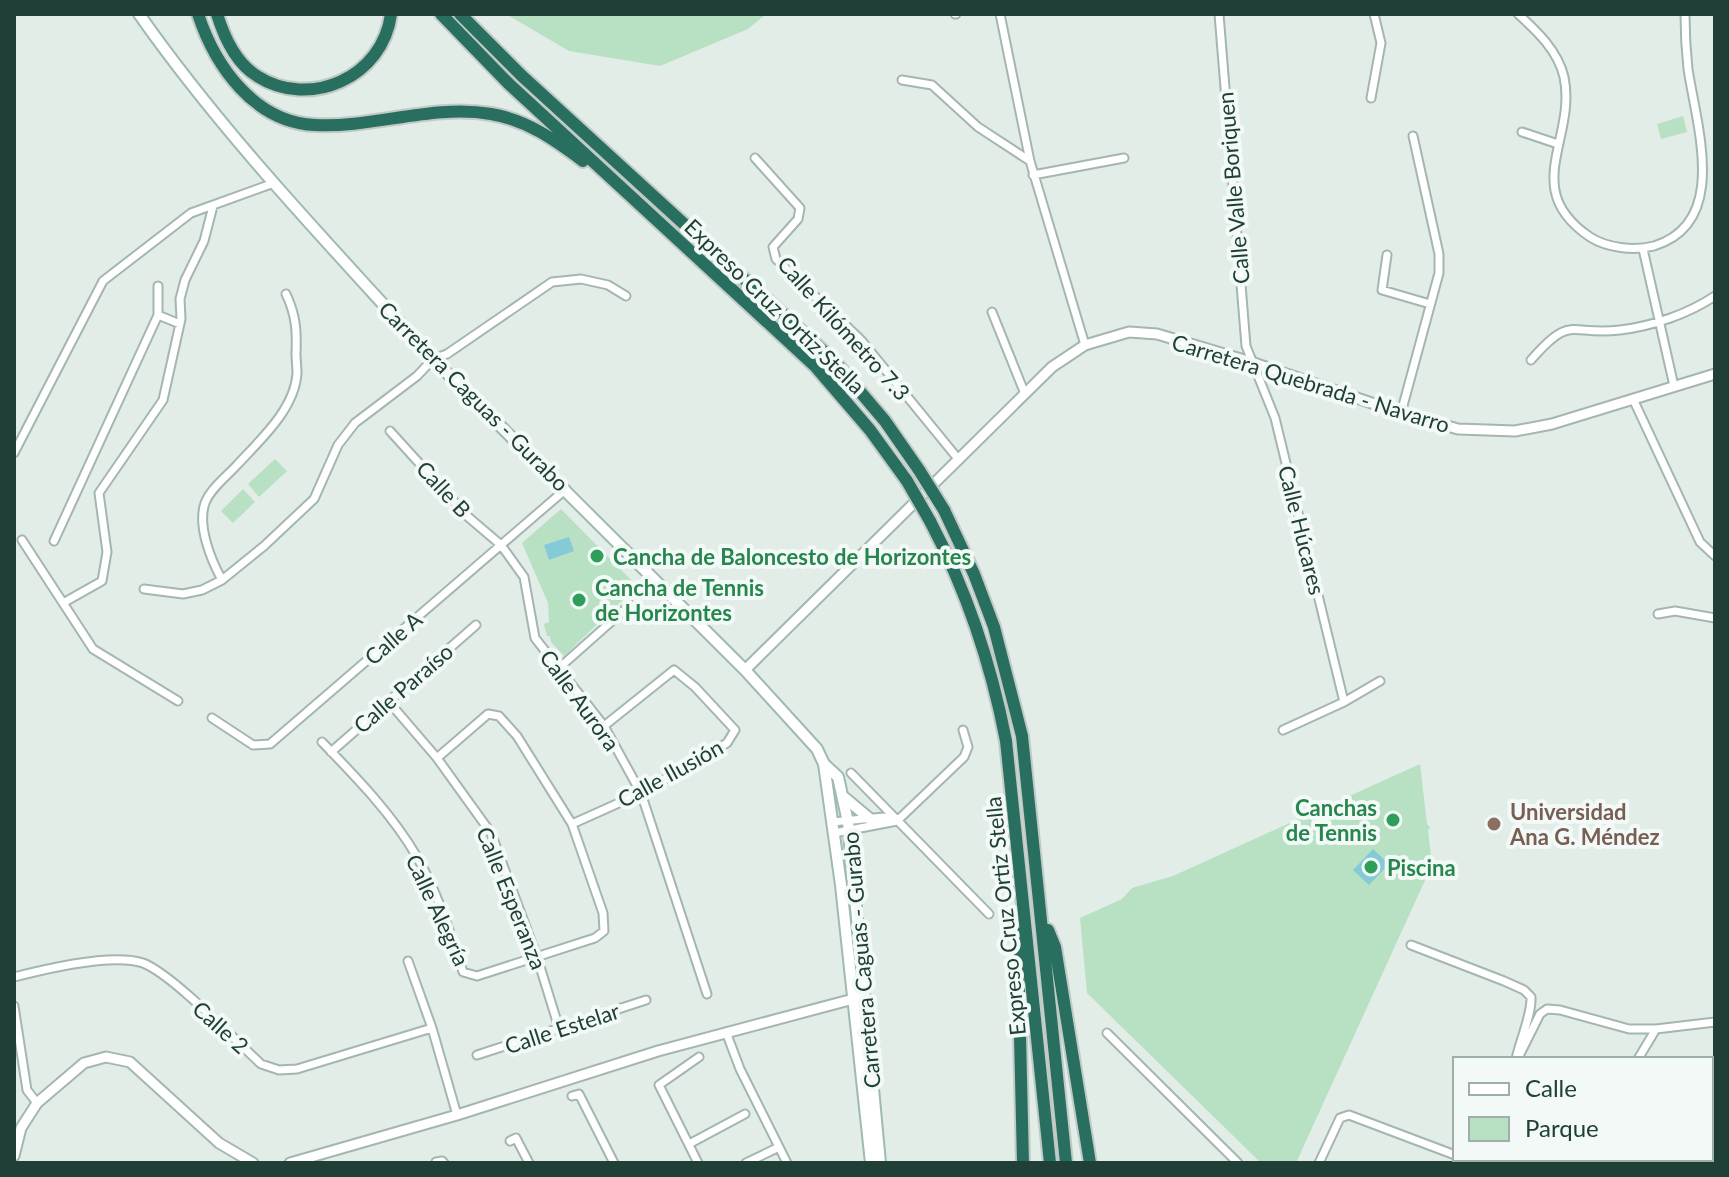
<svg xmlns="http://www.w3.org/2000/svg" width="1729" height="1177" font-family="Lato,sans-serif">
	<style>
		.green { fill: #b8e0c3 }
		.water { fill: #85cbd7 }
		.lines { fill: none; stroke-linecap: round; stroke-linejoin: round }
		.minor-casing { stroke: #a4b6af; stroke-width: 11 }
		.tertiary-casing { stroke: #a4b6af; stroke-width: 13 }
		.secondary-casing { stroke: #9fbab0; stroke-width: 14 }
		.motorway-casing { stroke: #c1cac7; stroke-width: 16 }
		.minor { stroke: #fff; stroke-width: 7 }
		.tertiary { stroke: #fff; stroke-width: 9 }
		.secondary { stroke: #fff; stroke-width: 10 }
		.motorway { stroke: #296f60; stroke-width: 12 }
		.motorway-bridge-casing { stroke: #c1cac7; stroke-width: 16; stroke-linecap: butt }
		.motorway-bridge { stroke: #296f60; stroke-width: 12 }
		.leisure-dot { fill: #2e9e5b; stroke: #f2f9f6; stroke-width: 3 }
		.education-dot { fill: #8d6e63; stroke: #f2f9f6; stroke-width: 3 }
		.labels { text-anchor: middle; dominant-baseline: central; stroke-width: 8; stroke-linejoin: round; paint-order: stroke }
		.street-label { font-size: 22px; fill: #204037; stroke: #f2f9f6 }
		.leisure-label { font-size: 22px; font-weight: bold; fill: #27864d; stroke: #f2f9f6; text-anchor: start }
		.education-label { font-size: 22px; font-weight: bold; fill: #785e54; stroke: #f2f9f6; text-anchor: start }
	</style>
	<rect width="100%" height="100%" fill="#e2ede8"/>
	<path class="green" d="M506,14H766L748,29L660,66L569,51Z
		M1683,116L1687,132L1661,139L1657,124Z
		M275,459L287,471L259,497L248,484Z
		M243,489L255,502L233,523L221,511Z
		M561,509L637,586L564,656L551,642L550,636H547L544,624L549,622L548,603L522,543Z
		M1420,764L1427,824L1430,827L1428,830L1432,865L1296,1163H1261L1087,993L1080,918L1122,899L1132,888L1173,876Z"/>
	<path class="water" d="M569,537L574,551L549,560L544,545Z
		M1373,849L1389,864L1369,885L1353,870Z"/>
	<g class="lines">
		<defs>
			<path id="minor" d="M955,14H956
				M1000,14L1030,161L1085,345
				M1219,14L1246,346L1275,418L1344,702
				M1518,14C1537,31 1558,51 1564,77C1577,139 1519,189 1590,237C1607,248 1634,251 1654,246C1729,223 1697,128 1688,69C1686,51 1685,32 1685,14
				M902,80L932,85L978,127L1030,161
				M1371,98L1381,43L1374,14
				M1522,132L1558,144
				M755,158L800,208L798,219L773,247L776,259L861,340L959,460
				M1033,175L1124,158
				M1643,249L1674,386
				M1387,255L1382,290L1430,304
				M992,312L1025,394
				M158,315L180,324
				M1531,360C1572,313 1569,336 1620,330C1653,326 1688,314 1715,296
				M1633,399L1700,542L1715,556
				M1401,413L1439,273V254L1413,136
				M390,431L467,516L501,545L524,577L535,638L604,726L641,793L707,994
				M14,453L103,281L191,213L274,183
				M22,540L93,649L178,701
				M54,541L158,315V286
				M222,580C211,560 197,526 205,503C210,489 227,476 237,465C260,440 295,409 297,373C297,367 296,360 296,354C297,331 296,315 286,294
				M144,589L183,594L202,590L222,580L264,546L314,499L338,445L355,423L417,376L433,359L447,354L552,282L581,279L608,285L626,296
				M63,603L102,581L107,552L99,493L163,400L181,319L180,299L185,280L204,241L213,206
				M1658,614L1675,611L1715,618
				M559,668L630,605
				M389,702L437,758L491,833L537,957L559,1028
				M212,718L253,745L270,744L566,489
				M1283,730L1344,702L1380,681
				M322,742C355,776 393,815 417,857C438,893 450,933 463,972L477,976L595,938L604,931L603,913L572,824L517,736L499,716L488,714L437,758
				M331,752L476,625
				M851,773L989,914
				M897,821L964,757L968,747L963,730
				M832,822L884,817L897,821L834,833
				M572,824L641,793L727,743L735,730L695,687L674,670L604,726
				M1411,945L1504,981L1524,990L1531,997C1532,1014 1520,1040 1516,1059
				M408,961L432,1028L457,1115
				M14,977C45,969 113,953 143,963C172,974 235,1040 261,1064L279,1070L297,1069L432,1028
				M14,1006L27,1090L37,1103
				M726,1032L740,1069L787,1163
				M1107,1033L1238,1163
				M1520,1054L1540,1014L1547,1009L1560,1010L1629,1029H1656
				M477,1055L646,1000
				M1638,1059L1656,1029L1715,1022
				M572,1096L579,1094L614,1163
				M510,1141L516,1138L529,1163
				M689,1144L745,1114
				M1464,1159L1474,1163
				M1497,1159L1498,1163
				M436,1162L442,1161L444,1163
				M698,1163L659,1085L699,1057
				M746,1163L779,1147
				M1319,1163L1340,1118L1349,1115L1455,1155"/>
			<path id="tertiary" d="M745,670L1052,367L1085,345L1129,332L1157,334L1251,362L1401,413L1458,429L1515,431L1552,424L1715,374
				M14,1156L21,1128L37,1103L84,1063L106,1057L130,1062L219,1143L253,1163
				M290,1163L457,1115L658,1051L857,998"/>
			<path id="secondary" d="M139,14C226,138 332,247 433,359L745,670L817,749L824,764L838,777L848,822L880,1163
				M824,764L841,885L871,1163
				M845,798L870,819"/>
			<path id="motorway" d="M198,14C215,66 254,122 315,125C374,128 432,104 491,114C527,120 555,140 583,161
				M217,14C224,37 236,63 257,76C310,110 383,77 391,14
				M441,14L509,84L815,366L870,430L907,481
				M460,14L522,76L834,361L885,421L919,470
				M944,510L974,574L994,627L1022,736L1066,1163
				M930,521C967,591 991,663 1006,741L1050,1163
				M1048,930L1055,947L1090,1163
				M1023,932L1018,951L1023,1163"/>
		</defs>
		<use href="#minor" class="minor-casing"/>
		<use href="#tertiary" class="tertiary-casing"/>
		<use href="#secondary" class="secondary-casing"/>
		<use href="#motorway" class="motorway-casing"/>
		<use href="#minor" class="minor"/>
		<use href="#tertiary" class="tertiary"/>
		<use href="#secondary" class="secondary"/>
		<use href="#motorway" class="motorway"/>
		<defs>
			<path id="motorway-bridge" d="M919,470L944,510
				M907,481L930,521"/>
		</defs>
		<use href="#motorway-bridge" class="motorway-bridge-casing"/>
		<use href="#motorway-bridge" class="motorway-bridge"/>
	</g>
	<g class="leisure-dot">
		<circle cx="597" cy="556" r="8"/>
		<circle cx="579" cy="600" r="8"/>
		<circle cx="1393" cy="820" r="8"/>
		<circle cx="1371" cy="867" r="8"/>
	</g>
	<circle class="education-dot" cx="1494" cy="824" r="8"/>
	<g class="labels">
		<g class="street-label">
			<text transform="translate(1233 188) rotate(-95)">Calle Valle Boriquen</text>
			<text transform="translate(775 306) rotate(44)">Expreso Cruz Ortiz Stella</text>
			<text transform="translate(844 328) rotate(48)">Calle Kilómetro 7.3</text>
			<text transform="translate(1311 383) rotate(17)">Carretera Quebrada - Navarro</text>
			<text transform="translate(474 396) rotate(45)">Carretera Caguas - Gurabo</text>
			<text transform="translate(444 489) rotate(47)">Calle B</text>
			<text transform="translate(1302 530) rotate(76)">Calle Húcares</text>
			<text transform="translate(393 638) rotate(-41)">Calle A</text>
			<text transform="translate(403 688) rotate(-41)">Calle Paraíso</text>
			<text transform="translate(580 700) rotate(54)">Calle Aurora</text>
			<text transform="translate(670 773) rotate(-29)">Calle Ilusión</text>
			<text transform="translate(512 898) rotate(68)">Calle Esperanza</text>
			<text transform="translate(438 910) rotate(65)">Calle Alegría</text>
			<text transform="translate(1005 916) rotate(-96)">Expreso Cruz Ortiz Stella</text>
			<text transform="translate(861 960) rotate(-95)">Carretera Caguas - Gurabo</text>
			<text transform="translate(221 1027) rotate(42)">Calle 2</text>
			<text transform="translate(562 1028) rotate(-18)">Calle Estelar</text>
		</g>
		<g class="leisure-label">
			<text x="613" y="556">Cancha de Baloncesto de Horizontes</text>
			<text x="595" y="587">Cancha de Tennis<tspan x="595" dy="25">de Horizontes</tspan></text>
			<text x="1377" y="807" text-anchor="end">Canchas<tspan x="1377" dy="25">de Tennis</tspan></text>
			<text x="1387" y="867">Piscina</text>
		</g>
		<g class="education-label">
			<text x="1510" y="811">Universidad<tspan x="1510" dy="25">Ana G. Méndez</tspan></text>
		</g>
	</g>
	<rect width="1729" height="1177" fill="none" stroke="#204037" stroke-width="32"/>
	<rect x="1453" y="1057" width="260" height="104" fill="#f2f9f6" stroke="#9eafaa" stroke-width="2"/>
	<rect x="1469" y="1083" width="40" height="12" fill="#ffffff" stroke="#9eafaa" stroke-width="2"/>
	<text x="1525" y="1097" font-size="24" fill="#204037">Calle</text>
	<rect x="1469" y="1117" width="40" height="24" fill="#b8e0c3" stroke="#9eafaa" stroke-width="2"/>
	<text x="1525" y="1137" font-size="24" fill="#204037">Parque</text>
</svg>
